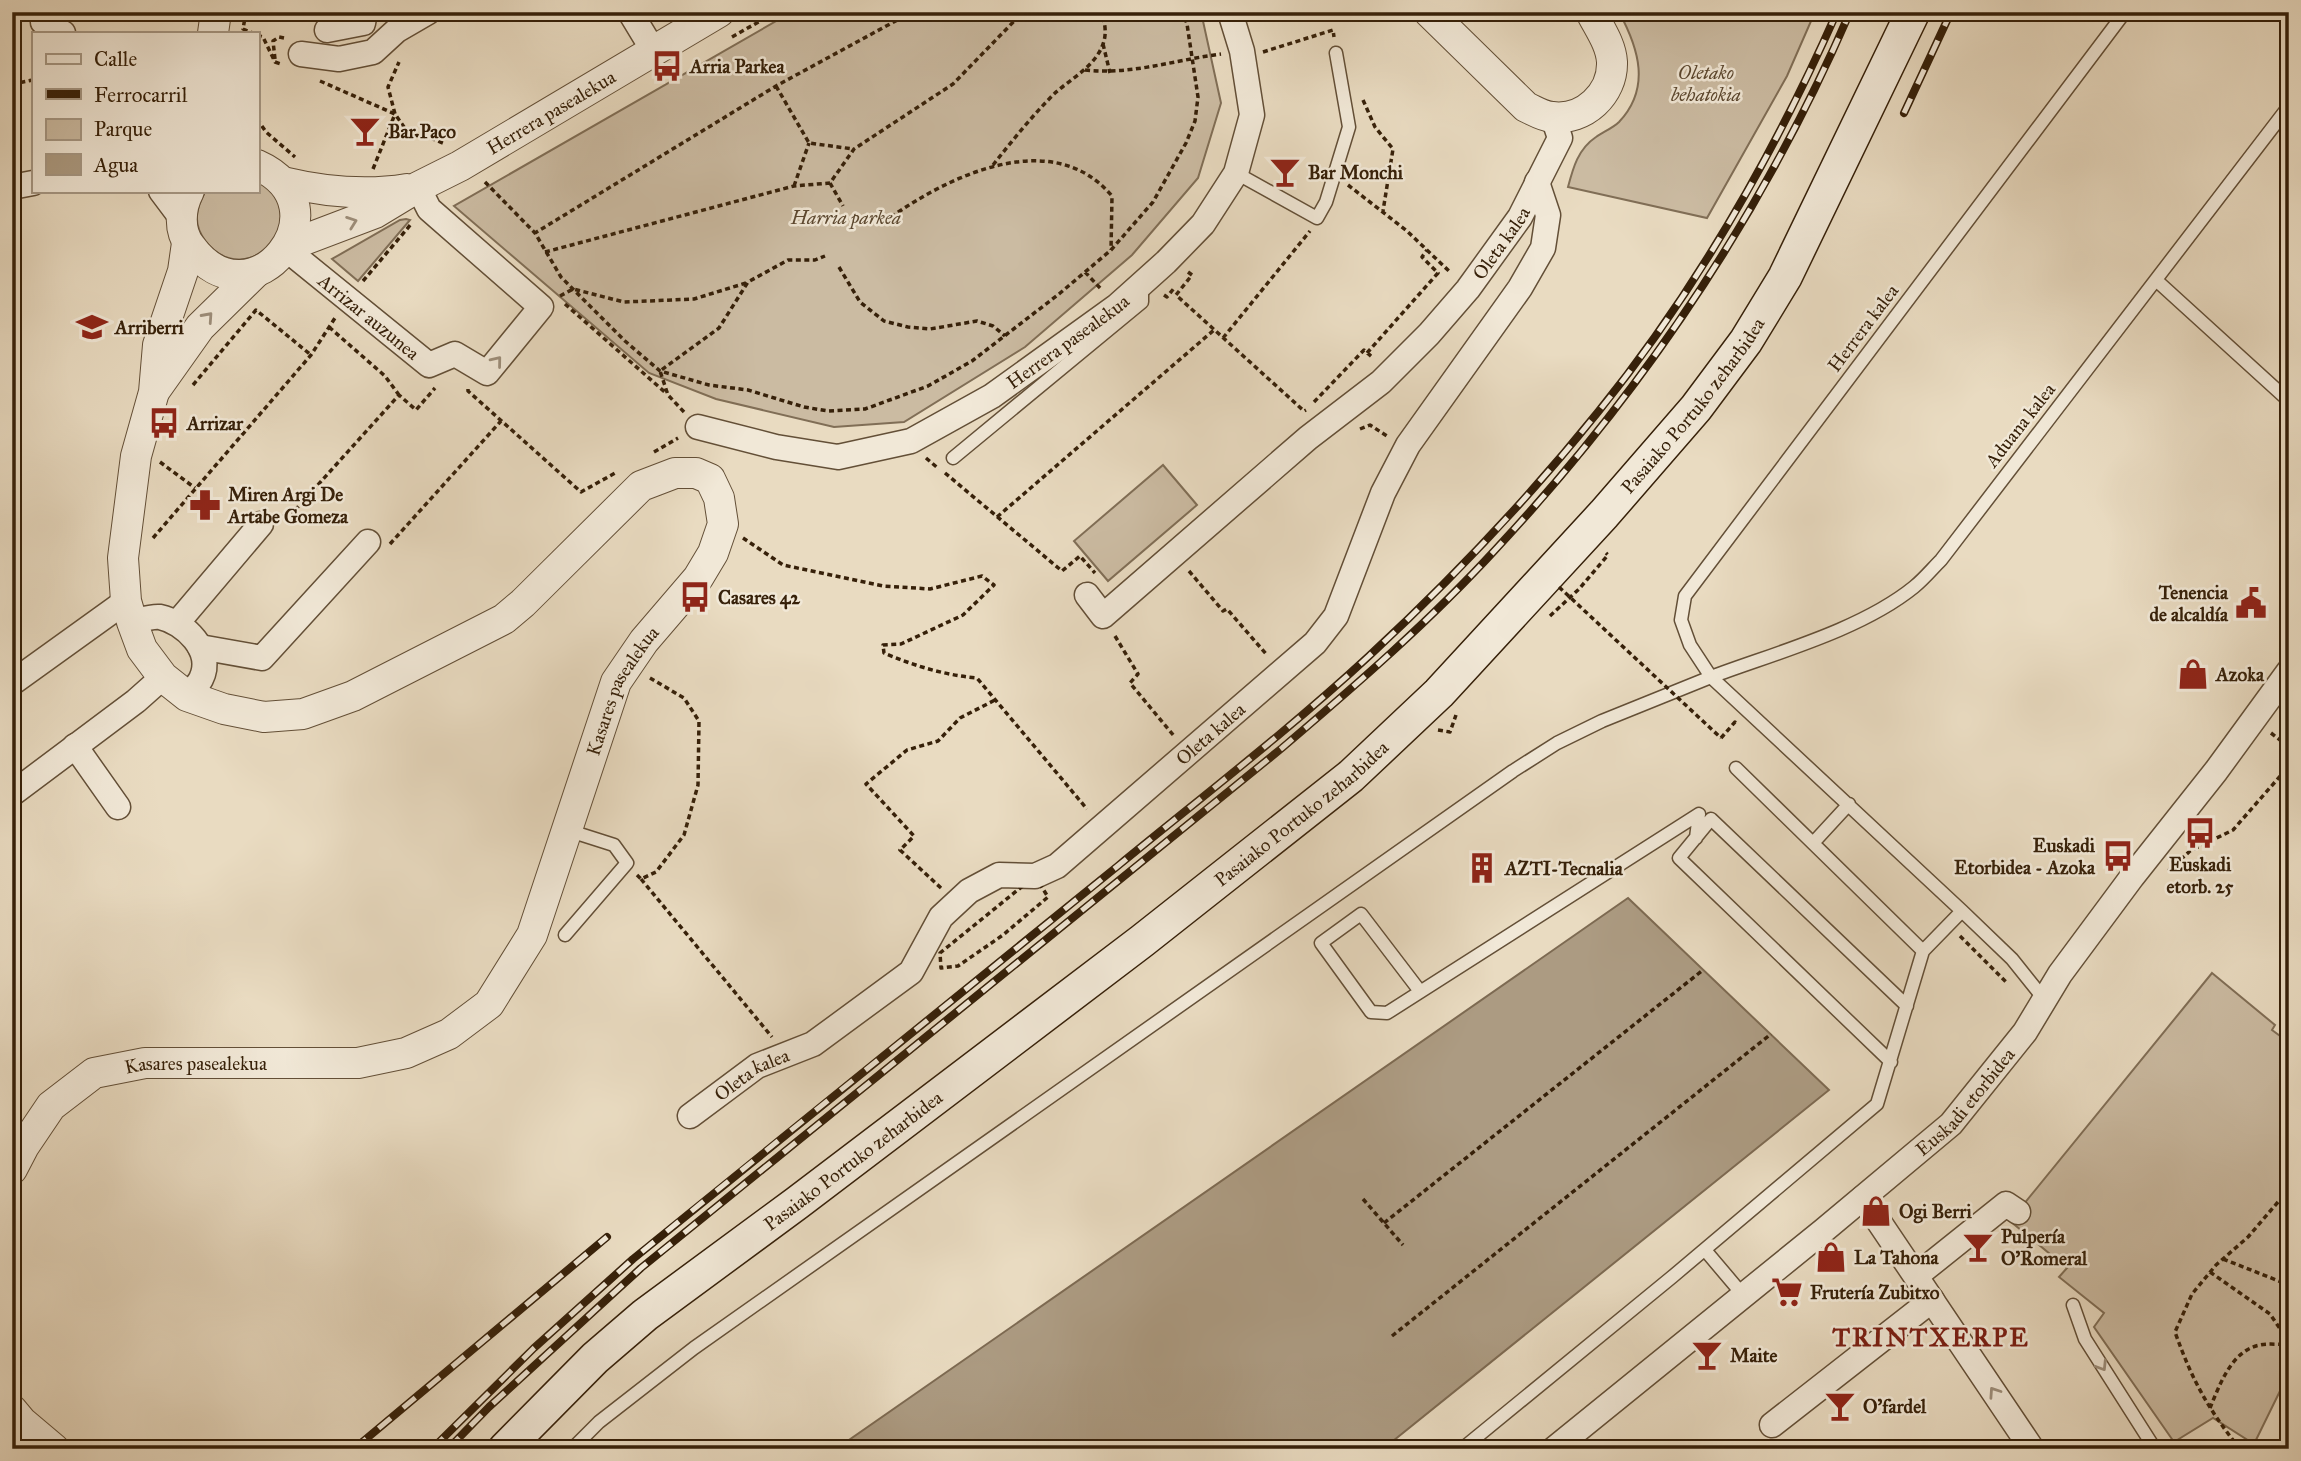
<svg xmlns="http://www.w3.org/2000/svg" width="2301" height="1461" font-family="'IM FELL Great Primer',serif">
	<style>
		.green { fill: #cbbba2; stroke: #806e56; stroke-width: 2 }
		.water { fill: #ac9b82; stroke: #7d6a52; stroke-width: 2 }
		.lines { fill: none; stroke-linecap: round; stroke-linejoin: round }
		.service-casing { stroke: #634f37; stroke-width: 15 }
		.minor-casing { stroke: #634f37; stroke-width: 27 }
		.tertiary-casing { stroke: #634f37; stroke-width: 32 }
		.secondary-casing { stroke: #362009; stroke-width: 36 }
		.path { stroke: #362009; stroke-width: 3.5; stroke-dasharray: 5 3.5; stroke-linecap: butt }
		.service { stroke: #f1e8d7; stroke-width: 12 }
		.minor { stroke: #f1e8d7; stroke-width: 24 }
		.tertiary { stroke: #f1e8d7; stroke-width: 30 }
		.secondary { stroke: #f1e8d7; stroke-width: 33 }
		.rail-casing { stroke: #362009; stroke-width: 8 }
		.rail { stroke: #f1e8d7; stroke-width: 5; stroke-dasharray: 16; stroke-linecap: butt }
		.path-bridge { stroke: #362009; stroke-width: 3.5; stroke-dasharray: 5 3.5; stroke-linecap: butt }
		.oneway { stroke: #9d8e7a }
		.labels { text-anchor: middle; dominant-baseline: central; stroke-width: 5; stroke-linejoin: round; paint-order: stroke }
		.poi-label { font-size: 19px; font-weight: bold; fill: #362009; stroke: #f1e8d7; text-anchor: start }
		.park-label { font-size: 19px; font-style: italic; fill: #5b472f; stroke: #f1e8d7 }
		.street-label { font-size: 19px; fill: #362009; stroke: #f1e8d7 }
		.district-label { font-size: 26px; font-weight: bold; letter-spacing: 2px; fill: #7a1f14; stroke: #f1e8d7 }
	</style>
	<rect width="100%" height="100%" fill="#e9dbc1"/>
	<filter id="stains"><feTurbulence type="fractalNoise" baseFrequency=".00286" numOctaves="4"/><feColorMatrix values="0 0 0 0 .2 0 0 0 0 .09 0 0 0 0 .02 0 0 0 .5 -.17"/></filter>
	<radialGradient id="worn" r=".72"><stop offset=".6" stop-color="#630" stop-opacity="0"/><stop offset="1" stop-color="#630" stop-opacity=".3"/></radialGradient>
	<path class="green" d="M792,12H1201L1221,103L1198,178L1132,255L1025,347L904,422L834,427L716,399L649,373L454,206Z
		M1619,12H1815L1787,76L1707,218L1568,187C1573,168 1578,149 1596,137C1603,132 1613,128 1619,122C1651,88 1639,49 1619,12Z
		M257,179C318,217 248,294 206,242C193,225 195,210 205,192L257,191Z
		M406,219L410,220L358,281L332,259L400,220Z
		M1163,465L1197,505L1108,581L1074,541Z
		M2212,973L2275,1025L2272,1030L2287,1041L2289,1040V1391L2281,1389L2254,1444L2213,1418L2174,1442L2094,1327L2104,1313L2059,1277L2067,1268L2010,1221Z"/>
	<path class="water" d="M1628,898L1829,1090L1383,1449H836Z"/>
	<g class="lines">
		<defs>
			<path id="service" d="M2125,12L1685,596L1681,620L1690,645L1711,677C1775,653 1861,630 1914,587C1924,579 1932,569 1941,560L2289,106
				M1236,173L1317,218L1326,202L1349,127L1336,53
				M2156,280L2289,401
				M953,458L1142,302V284
				M1736,768L1923,951
				M1814,842L1849,804
				M565,935L627,863L614,845L567,830
				M1419,990L1361,914L1321,943L1371,1012L1387,1013L1699,814L1696,838
				M1891,1062L1679,858L1711,819L1907,1006
				M1705,1250L1743,1295
				M2073,1305L2085,1339L2155,1449
				M572,1449L599,1422L694,1348L1513,771L1557,743L1602,721L1711,677L1962,911L2012,959L2044,999
				M1462,1449L1672,1277L1877,1104L1923,951L1962,911"/>
			<g id="minor">
				<path d="M44,12L43,22L63,33"/>
				<path d="M630,12L653,50"/>
				<path d="M327,30L363,23L365,12"/>
				<path d="M301,54L339,59L373,52L397,30L428,12"/>
				<path d="M12,187L33,183"/>
				<path d="M161,191L182,219"/>
				<path id="s1" d="M286,249L429,365L455,354L487,373L541,307L429,209L418,187"/>
				<path id="s2" d="M698,427L776,447L838,457L911,441L992,396L1117,306L1166,262L1203,224L1236,173L1252,115L1242,51L1230,12"/>
				<path id="s3" d="M1087,595L1103,616L1308,438L1381,382L1429,334L1468,289L1520,217L1560,138L1553,117"/>
				<path d="M132,622C141,620 151,616 160,617C184,622 215,651 201,679C198,685 191,691 187,696"/>
				<path d="M178,622L261,524"/>
				<path d="M200,647L262,658L368,542"/>
				<path d="M12,683L126,601"/>
				<path d="M75,746L118,807"/>
				<path d="M12,794L136,701L163,677"/>
				<path id="s4" d="M690,1116L757,1066L813,1044L911,972L941,917L969,891L999,875L1035,876L1057,866L1315,643L1336,616L1383,493L1408,445L1520,288L1543,248L1548,215L1537,182"/>
				<path d="M1863,1198L2032,1449"/>
				<path d="M1916,1276L2006,1204L2018,1212"/>
				<path d="M1772,1425L1932,1300"/>
				<path id="s5" d="M1554,1449L1823,1231L1951,1124L2025,1032L2060,974L2132,877L2216,771L2289,671"/>
			</g>
			<g id="tertiary">
				<path d="M1429,12L1526,107C1535,111 1542,116 1552,117C1584,121 1613,94 1612,62C1611,44 1599,28 1591,12"/>
				<path d="M213,33L216,12"/>
				<path d="M283,182C325,192 365,196 407,189"/>
				<path d="M189,191C180,208 178,231 191,247C252,330 350,206 257,165"/>
				<path id="s6" d="M288,246L375,213L418,187L460,166L719,12"/>
				<path d="M156,389L200,327L255,273"/>
				<path id="s7" d="M12,1169L24,1146L51,1106L94,1073L145,1063H358L406,1053L449,1034L489,1004L532,935L616,682L644,641L698,578L713,553L723,524L719,498L710,479L696,473H675L641,486L523,603L504,619L353,696L303,714L264,717L224,709L187,696L163,677L142,649L132,622L126,601L123,558L136,456L154,392L158,345L183,271L187,243"/>
				<path d="M12,1410L22,1422L54,1449"/>
			</g>
			<g id="secondary">
				<path id="s8" d="M505,1449L595,1358L645,1315L797,1203L1142,941L1351,776L1439,693L1604,514L1696,408L1746,341L1785,277L1913,12"/>
			</g>
		</defs>
		<use href="#service" class="service-casing"/>
		<use href="#minor" class="minor-casing"/>
		<use href="#tertiary" class="tertiary-casing"/>
		<use href="#secondary" class="secondary-casing"/>
		<path class="path" d="M246,12L243,29L253,33
			M912,12L776,86L535,233L561,277L625,341L660,371L709,385L748,390L804,407L828,411L865,409L928,386L972,361L1059,294L1111,250L1153,202L1186,143L1195,121L1198,97L1187,24L1183,12
			M449,19L460,12
			M257,35L263,37L275,62L281,64
			M732,37L776,12
			M1103,44L1110,73
			M1263,52L1333,30L1334,37
			M275,59L273,41L279,37L284,38
			M1085,70C1133,75 1174,60 1221,54
			M320,81L395,114L404,127L413,135L428,137L445,144
			M12,84L33,80
			M776,86L809,143L853,149
			M1363,100L1375,127L1393,149L1383,211
			M257,119L266,132L295,157
			M993,165C1012,141 1032,116 1054,94C1070,79 1095,67 1103,44C1107,34 1105,21 1101,12
			M373,169L395,114L388,87L399,62
			M485,182L535,233
			M830,183L843,206
			M1348,185L1407,231L1451,273
			M794,186L809,143
			M891,217C951,175 1053,126 1112,196L1111,250
			M545,252L794,186L830,183L854,149L953,84L1023,12
			M839,267L860,302L884,321L908,327L930,329L977,321L993,326L1005,336
			M1085,272L1101,289
			M1188,272L1192,275L1176,295L1304,411L1306,410
			M363,281L412,223
			M1164,295L1167,297L1175,287
			M560,296L573,289L624,302L694,299L746,283
			M565,304L667,394
			M329,327L385,376L399,395
			M1223,338L1310,231
			M1367,353L1438,273L1422,257L1427,250
			M193,385L256,310L311,355
			M468,389V391L581,492L617,472
			M1314,402L1364,350L1372,357
			M684,412L668,395L660,371L719,328L748,282L788,260H815L825,256
			M1360,429L1370,425L1387,436
			M654,452L678,438
			M926,458L939,469
			M160,462L195,488
			M945,473L1062,571L1080,556L1095,573
			M283,514L288,518L399,395L416,410L435,388
			M997,517L1214,330
			M153,538L311,355L335,318
			M743,538L783,565L883,586L930,589L982,576L994,585L963,615L901,644L883,645L884,653C915,666 944,675 977,678L1087,809
			M390,544L501,421
			M1189,571L1223,611L1227,609L1267,655
			M1550,616L1579,589L1608,555L1606,553
			M1115,636L1138,674L1130,683L1174,736
			M1438,730L1450,732L1456,715
			M2271,733L2289,747
			M1721,738L1735,722L1736,724
			M2168,871L2190,851L2233,830L2289,766
			M637,875L641,879L656,872L684,835L698,785L699,721L684,698L650,678
			M1035,876L1048,897L1003,935L958,966L941,968L940,953Z
			M641,879L772,1037
			M941,888L900,850L914,836L866,784L907,750L938,741L960,718L995,700
			M1960,936L2007,983
			M1363,1199L1403,1245
			M1384,1223L1703,970
			M2223,1259L2289,1285
			M2210,1272L2270,1314L2289,1342
			M1392,1336L1771,1034
			M2210,1408C2220,1384 2232,1350 2260,1345C2269,1343 2280,1345 2289,1344
			M2194,1449L2205,1444L2221,1449
			M2240,1449C2208,1409 2192,1380 2175,1332L2192,1294L2216,1265L2248,1237L2278,1202"/>
		<use href="#service" class="service"/>
		<use href="#minor" class="minor"/>
		<use href="#tertiary" class="tertiary"/>
		<use href="#secondary" class="secondary"/>
		<defs>
			<path id="rail" d="M1904,113L1951,12
				M354,1449L607,1237
				M432,1449L534,1348L633,1259C794,1127 957,997 1119,865C1203,796 1289,730 1369,656C1451,580 1528,499 1598,412C1696,291 1774,154 1837,12
				M448,1449L489,1407L641,1268L1282,748C1356,685 1430,621 1496,549C1643,391 1764,211 1850,12"/>
		</defs>
		<use href="#rail" class="rail-casing"/>
		<use href="#rail" class="rail"/>
		<path class="path-bridge" d="M1559,587L1721,738"/>
	</g>
	<defs><path id="oneway-chevron" d="M-2-3.5L2.5 0L-2 3.5" fill="none" stroke-width="1.6" stroke-linecap="round" stroke-linejoin="round" transform="scale(1.75)"/></defs>
	<g class="oneway">
		<use href="#oneway-chevron" transform="translate(352 222) rotate(-20)"/>
		<use href="#oneway-chevron" transform="translate(208 317) rotate(-48)"/>
		<use href="#oneway-chevron" transform="translate(497 361) rotate(-51)"/>
		<use href="#oneway-chevron" transform="translate(2102 1366) rotate(58)"/>
		<use href="#oneway-chevron" transform="translate(1994 1392) rotate(-124)"/>
	</g>
	<defs>
		<symbol id="bus-bare" viewBox="-9 -9 18 18"><path d="M-5-6H5V4H4V6H2V4H-2V6H-4V4H-5ZM-3.5-4V0h7V-4ZM-3.5 1.2v1.5H-2V1.2ZM2 1.2v1.5H3.5V1.2Z" fill="#8f2418" stroke="#f1e8d7" stroke-width="2.5" paint-order="stroke"/></symbol>
		<symbol id="bar-bare" viewBox="-9 -9 18 18"><path d="M-6-5H6L.8 .8V4.5H3.5V6h-7V4.5H-.8V.8Z" fill="#8f2418" stroke="#f1e8d7" stroke-width="2.5" paint-order="stroke"/></symbol>
		<symbol id="school-bare" viewBox="-9 -9 18 18"><path d="M0-5L7-2L0 1L-7-2ZM-4 1L0 2.5L4 1V4Q0 6-4 4Z" fill="#8f2418" stroke="#f1e8d7" stroke-width="2.5" paint-order="stroke"/></symbol>
		<symbol id="pharmacy-bare" viewBox="-9 -9 18 18"><path d="M-2-6h4v4h4v4h-4v4h-4v-4h-4v-4h4Z" fill="#8f2418" stroke="#f1e8d7" stroke-width="2.5" paint-order="stroke"/></symbol>
		<symbol id="civic-bare" viewBox="-9 -9 18 18"><path d="M-.6-6.5H3V-4.5H.6V-3L4-1V1h2V6H-6V1h2V-1L-.6-3ZM-1.2 2.5V6h2.4V2.5Z" fill="#8f2418" stroke="#f1e8d7" stroke-width="2.5" paint-order="stroke"/></symbol>
		<symbol id="shop-bare" viewBox="-9 -9 18 18"><path d="M-5-2.5h2.3a2.7 3.5 0 0 1 5.4 0H5L5.5 6h-11ZM-1.5-2.5h3a1.5 2.3 0 0 0-3 0Z" fill="#8f2418" stroke="#f1e8d7" stroke-width="2.5" paint-order="stroke"/></symbol>
		<symbol id="building-bare" viewBox="-9 -9 18 18"><path d="M-4-6H4V6H1V3H-1V6H-4ZM-2.5-4.3h1.7v1.8h-1.7ZM.8-4.3h1.7v1.8H.8ZM-2.5-1h1.7V.8h-1.7ZM.8-1h1.7V.8H.8Z" fill="#8f2418" stroke="#f1e8d7" stroke-width="2.5" paint-order="stroke"/></symbol>
		<symbol id="supermarket-bare" viewBox="-9 -9 18 18"><path d="M-6-5.5h2.5l.6 2H6L4.5 2H-2.5L-4.4-4H-6ZM-1.5 3.2a1.3 1.3 0 1 0 .1 0ZM3 3.2a1.3 1.3 0 1 0 .1 0Z" fill="#8f2418" stroke="#f1e8d7" stroke-width="2.5" paint-order="stroke"/></symbol>
	</defs>
	<g fill-rule="evenodd">
		<use href="#bus-bare" x="645" y="44" width="44" height="44"/>
		<use href="#bar-bare" x="343" y="109" width="44" height="44"/>
		<use href="#bar-bare" x="1263" y="150" width="44" height="44"/>
		<use href="#school-bare" x="70" y="305" width="44" height="44"/>
		<use href="#bus-bare" x="142" y="401" width="44" height="44"/>
		<use href="#pharmacy-bare" x="183" y="483" width="44" height="44"/>
		<use href="#bus-bare" x="673" y="575" width="44" height="44"/>
		<use href="#civic-bare" x="2229" y="581" width="44" height="44"/>
		<use href="#shop-bare" x="2171" y="652" width="44" height="44"/>
		<use href="#bus-bare" x="2178" y="811" width="44" height="44"/>
		<use href="#bus-bare" x="2096" y="834" width="44" height="44"/>
		<use href="#building-bare" x="1460" y="846" width="44" height="44"/>
		<use href="#shop-bare" x="1854" y="1189" width="44" height="44"/>
		<use href="#bar-bare" x="1956" y="1225" width="44" height="44"/>
		<use href="#shop-bare" x="1809" y="1235" width="44" height="44"/>
		<use href="#supermarket-bare" x="1765" y="1270" width="44" height="44"/>
		<use href="#bar-bare" x="1685" y="1333" width="44" height="44"/>
		<use href="#bar-bare" x="1818" y="1384" width="44" height="44"/>
	</g>
	<g class="labels">
		<g class="poi-label">
			<text x="690" y="66">Arria Parkea</text>
			<text x="388" y="131">Bar Paco</text>
			<text x="1308" y="172">Bar Monchi</text>
			<text x="115" y="327">Arriberri</text>
			<text x="187" y="423">Arrizar</text>
			<text x="228" y="494">Miren Argi De<tspan x="228" dy="22">Artabe Gomeza</tspan></text>
			<text x="2228" y="592" text-anchor="end">Tenencia<tspan x="2228" dy="22">de alcaldía</tspan></text>
			<text x="718" y="597">Casares 42</text>
			<text x="2216" y="674">Azoka</text>
			<text x="2095" y="845" text-anchor="end">Euskadi<tspan x="2095" dy="22">Etorbidea - Azoka</tspan></text>
			<text x="2200" y="864" text-anchor="middle">Euskadi<tspan x="2200" dy="22">etorb. 25</tspan></text>
			<text x="1505" y="868">AZTI-Tecnalia</text>
			<text x="1899" y="1211">Ogi Berri</text>
			<text x="2001" y="1236">Pulpería<tspan x="2001" dy="22">O'Romeral</tspan></text>
			<text x="1854" y="1257">La Tahona</text>
			<text x="1810" y="1292">Frutería Zubitxo</text>
			<text x="1730" y="1355">Maite</text>
			<text x="1863" y="1406">O'fardel</text>
		</g>
		<g class="park-label">
			<text x="1706" y="72">Oletako<tspan x="1706" dy="22">behatokia</tspan></text>
			<text x="846" y="217">Harria parkea</text>
		</g>
		<g class="street-label">
			<text stroke="none"><textPath href="#s6" startOffset="296">Herrera pasealekua</textPath></text>
			<text stroke="none"><textPath href="#s3" startOffset="574">Oleta kalea</textPath></text>
			<text stroke="none"><textPath href="#s1" startOffset="107">Arrizar auzunea</textPath></text>
			<text transform="translate(1863 328) rotate(-53)">Herrera kalea</text>
			<text stroke="none"><textPath href="#s2" startOffset="404">Herrera pasealekua</textPath></text>
			<text stroke="none"><textPath href="#s8" startOffset="1587">Pasaiako Portuko zeharbidea</textPath></text>
			<text transform="translate(2020 425) rotate(-52)">Aduana kalea</text>
			<text stroke="none"><textPath href="#s7" startOffset="882">Kasares pasealekua</textPath></text>
			<text stroke="none"><textPath href="#s4" startOffset="663">Oleta kalea</textPath></text>
			<text stroke="none"><textPath href="#s8" startOffset="1020">Pasaiako Portuko zeharbidea</textPath></text>
			<text stroke="none"><textPath href="#s7" startOffset="231">Kasares pasealekua</textPath></text>
			<text stroke="none"><textPath href="#s4" startOffset="75">Oleta kalea</textPath></text>
			<text stroke="none"><textPath href="#s5" startOffset="539">Euskadi etorbidea</textPath></text>
			<text stroke="none"><textPath href="#s8" startOffset="453">Pasaiako Portuko zeharbidea</textPath></text>
		</g>
		<g class="district-label">
			<text x="1931" y="1337">TRINTXERPE</text>
		</g>
	</g>
	<rect width="2301" height="1461" fill="none" stroke="#e9dbc1" stroke-width="42"/>
	<rect x="14" y="14" width="2273" height="1433" fill="none" stroke="#362009" stroke-width="3.5"/>
	<rect x="21" y="21" width="2259" height="1419" fill="none" stroke="#362009" stroke-width="2"/>
	<rect x="32" y="32" width="228" height="161" fill="#f1e8d7" stroke="#a69885" stroke-width="2"/>
	<rect x="46" y="54" width="35" height="10" fill="#f1e8d7" stroke="#a69885" stroke-width="2"/>
	<text x="94" y="66" font-size="21" fill="#362009">Calle</text>
	<rect x="46" y="89" width="35" height="10" fill="#362009" stroke="#a69885" stroke-width="2"/>
	<text x="94" y="102" font-size="21" fill="#362009">Ferrocarril</text>
	<rect x="46" y="119" width="35" height="21" fill="#cbbba2" stroke="#a69885" stroke-width="2"/>
	<text x="94" y="136" font-size="21" fill="#362009">Parque</text>
	<rect x="46" y="154" width="35" height="21" fill="#ac9b82" stroke="#a69885" stroke-width="2"/>
	<text x="94" y="172" font-size="21" fill="#362009">Agua</text>
	<rect width="100%" height="100%" filter="url(#stains)"/>
	<rect width="100%" height="100%" fill="url(#worn)"/>
</svg>
